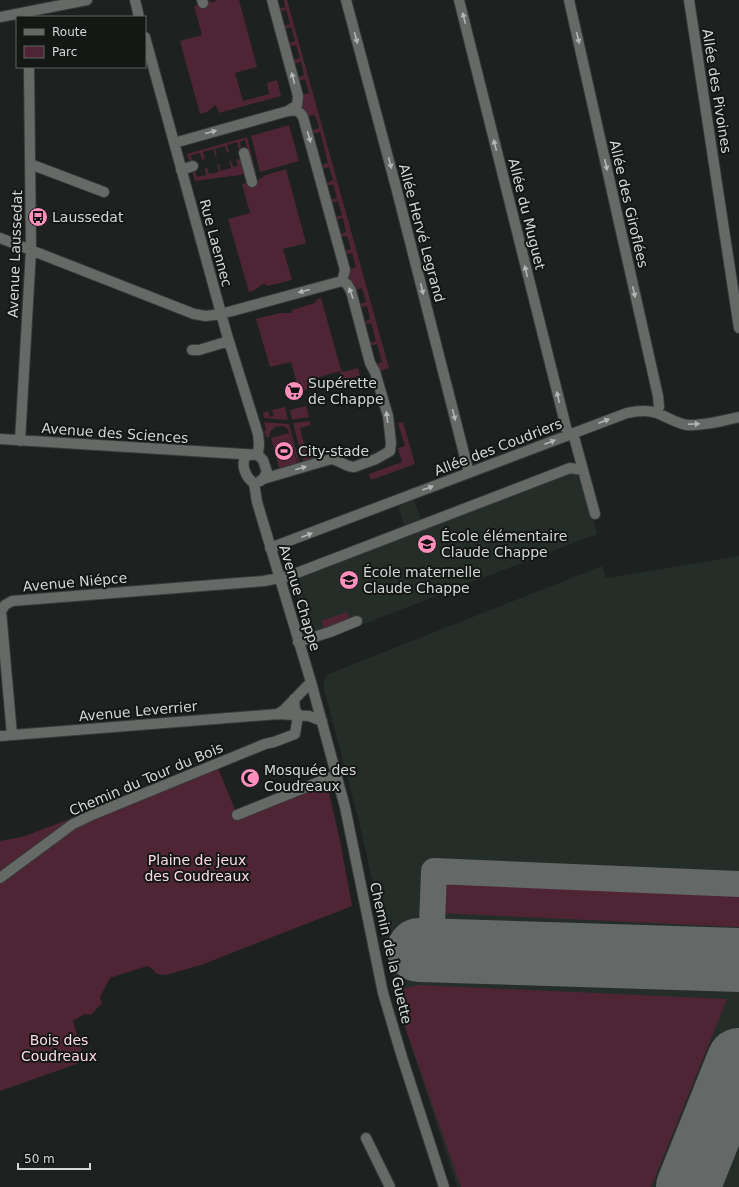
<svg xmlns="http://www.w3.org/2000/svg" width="739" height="1187" font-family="'DejaVu Sans',sans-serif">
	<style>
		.built { fill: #252d29 }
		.green { fill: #4f2536 }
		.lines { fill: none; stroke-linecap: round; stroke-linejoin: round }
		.taxiway { stroke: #646866; stroke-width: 26 }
		.runway { stroke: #646866; stroke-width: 64 }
		.minor-casing { stroke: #383b3a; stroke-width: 12 }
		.minor { stroke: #656a67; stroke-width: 10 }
		.oneway { fill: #b3b6b5 }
		.labels { text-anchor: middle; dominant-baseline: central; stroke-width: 4; stroke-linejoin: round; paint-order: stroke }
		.street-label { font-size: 14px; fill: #d5d7d6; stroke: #141815 }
		.poi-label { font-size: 14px; fill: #d5d7d6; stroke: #141815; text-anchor: start }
		.park-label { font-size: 14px; fill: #ffd8e5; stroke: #141815 }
	</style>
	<rect width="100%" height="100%" fill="#1d211f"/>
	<path class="built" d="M579,462L597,534L312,644L290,571L405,527L398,507L414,500L422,521Z
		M739,556V1187H457L405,1027L359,822L323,685L326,675L602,566L606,578Z"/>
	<path class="green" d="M217,0H239L257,67L235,73L243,101L269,94L267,83L277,80L281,96L219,113L218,109L215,105L207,112L200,114L180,41L202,35L194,6L211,1L212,3Z
		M284,0H287L389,368L381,371L375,364L382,362L377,344L370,346L369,343L376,341L371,323L364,325V322L370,319L367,306L360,307L359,304L366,302L362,288L355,290L348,279L349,269L356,267L352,253L345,255L344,251L351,249L347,236L340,237V234L346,232L343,218L336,220L335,217L342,215L338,201L331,203L330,200L337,198L333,184L326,186V183L333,180L329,167L322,169L321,165L328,163L320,132L312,134V131L319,128L315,115L308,116L305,111L301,108L302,95L309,93L305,79L298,81L297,78L304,75L301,62L294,64L293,60L300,58L296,45L289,46L288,43L295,41L291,27L284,29L283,26L290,24L286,10L279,12V9L285,7Z
		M289,125L299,161L260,172L251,136Z
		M247,137L256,172L253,173L245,140L240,142L241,149H239L237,142L227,145L229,152L227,153L225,146L215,149L217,155L215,156L213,149L203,152L205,159L202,160L200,153L191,155L192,162L190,163L187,154Z
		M236,159L241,160L247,174L195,181L192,171H195L197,177L206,175L205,168L207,167L209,174L219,172L217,164H219L221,171L231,168L229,161L231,160L233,167L238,166Z
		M286,169L306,243L283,249L292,280L267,286L264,283L255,290L249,292L228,219L250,213L242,184L258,180L266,175Z
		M321,298L341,370L343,372L358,368L360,376L343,380L340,371L314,379L315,384L309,385V389L299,391L291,362L270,367L256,319L280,313H291L292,310L315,303L317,299Z
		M306,406L309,417L292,420L290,410Z
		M285,407L288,420L264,418L263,413L268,411L270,417L274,415L272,410Z
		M310,421L311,425L300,428L307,455L312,454L313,459H316L303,461L293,423Z
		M264,422L289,424L300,466L298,464L288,429L283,426L275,427L270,432L269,437H266L264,431L266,430Z
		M403,422L415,464L371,480L369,474L402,462L398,448L405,446L398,423Z
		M289,433L297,463L279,468L271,438Z
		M347,612L350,620L325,631L321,621Z
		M218,768L236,812L325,775L340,841L352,906L201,965L166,975L157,974L151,968L147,966L110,978L100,997L102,1003L91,1015L85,1014L73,1021L83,1056L79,1063L0,1091V841L22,837L81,815Z
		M440,880L739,894V927L438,913Z
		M418,985L727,999L651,1187H461L405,1027L397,991Z"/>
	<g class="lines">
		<path class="taxiway" d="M431,950L434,871L739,884"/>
		<path class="runway" d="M419,950L739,960
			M688,1187L739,1060"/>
		<defs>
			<path id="minor" d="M135,0L139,17
				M202,0L203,3
				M272,0L298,96L297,105L288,111
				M346,0L397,191L469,473
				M459,0L568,435
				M569,0L658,396L659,407L657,413
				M689,0L739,328
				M0,17L87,0
				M145,37L227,335L258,434L259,443L258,455
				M174,143L288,111C296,110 299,110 303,117L345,270L342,281
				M244,153L252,182
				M30,164L104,192
				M181,170L193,166
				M0,238L194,314L206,316L221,314L342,281
				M192,350H199L229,341
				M573,433L595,514
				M0,439L258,455L263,460L267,472L263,479L260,481
				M20,441L31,250L29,67
				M249,455L245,457C241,466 246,478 254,483
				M263,479L331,459C339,460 346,467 354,467L376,459L390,451L391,443L388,416L375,372L370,363L351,291L347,284L342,281
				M254,483L257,502L311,682L345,807L383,993L402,1057L444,1187
				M270,548L627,413C636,411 648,410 657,413C667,417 676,423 687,425C704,426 722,421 739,417
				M298,642L330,632L357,621
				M278,714L284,710L311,682
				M12,735L1,611L5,605L12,601L264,581L289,576L570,468L583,470
				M0,736L278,714L309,716L322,721
				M237,815L336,775
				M0,878L73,824L94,814L265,744L274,742L295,734L298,715L295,709L294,699
				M366,1138L390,1187"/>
		</defs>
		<use href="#minor" class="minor-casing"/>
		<use href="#minor" class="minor"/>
	</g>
	<defs><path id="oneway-solid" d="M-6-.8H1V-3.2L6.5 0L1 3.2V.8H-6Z"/></defs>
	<g class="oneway">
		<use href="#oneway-solid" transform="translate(464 18) rotate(-104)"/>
		<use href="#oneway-solid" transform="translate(356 38) rotate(75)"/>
		<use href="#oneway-solid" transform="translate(578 38) rotate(77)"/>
		<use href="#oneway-solid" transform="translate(293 78) rotate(-105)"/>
		<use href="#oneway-solid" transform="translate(211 132) rotate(-15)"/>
		<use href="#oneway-solid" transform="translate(309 137) rotate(74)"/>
		<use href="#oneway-solid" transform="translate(495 145) rotate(-104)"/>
		<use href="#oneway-solid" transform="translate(390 163) rotate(75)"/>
		<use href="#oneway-solid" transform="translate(606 165) rotate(77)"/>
		<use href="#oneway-solid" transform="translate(526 271) rotate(-104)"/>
		<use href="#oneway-solid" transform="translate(422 289) rotate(76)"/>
		<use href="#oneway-solid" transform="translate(304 291) rotate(165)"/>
		<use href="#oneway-solid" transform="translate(634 292) rotate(77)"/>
		<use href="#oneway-solid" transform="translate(351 293) rotate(-110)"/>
		<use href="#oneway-solid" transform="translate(558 397) rotate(-104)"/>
		<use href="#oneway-solid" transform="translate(454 415) rotate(76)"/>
		<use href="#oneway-solid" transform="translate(387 417) rotate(-97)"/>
		<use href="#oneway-solid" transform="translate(604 421) rotate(-21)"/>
		<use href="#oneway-solid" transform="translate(694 424) rotate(-2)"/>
		<use href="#oneway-solid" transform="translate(550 442) rotate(-21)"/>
		<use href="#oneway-solid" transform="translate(301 468) rotate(-16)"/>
		<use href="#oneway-solid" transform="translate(428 488) rotate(-20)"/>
		<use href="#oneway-solid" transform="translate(307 535) rotate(-21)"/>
	</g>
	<defs>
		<symbol id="bus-disc" viewBox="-11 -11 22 22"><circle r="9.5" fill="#fe8ebc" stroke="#141815"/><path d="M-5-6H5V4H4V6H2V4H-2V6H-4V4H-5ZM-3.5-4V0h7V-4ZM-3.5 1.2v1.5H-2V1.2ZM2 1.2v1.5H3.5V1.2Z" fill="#111"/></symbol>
		<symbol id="supermarket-disc" viewBox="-11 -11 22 22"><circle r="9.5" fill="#fe8ebc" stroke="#141815"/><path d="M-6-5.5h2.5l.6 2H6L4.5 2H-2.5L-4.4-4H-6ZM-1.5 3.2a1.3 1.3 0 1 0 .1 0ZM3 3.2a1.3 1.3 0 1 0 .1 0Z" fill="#111"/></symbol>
		<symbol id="stadium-disc" viewBox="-11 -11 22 22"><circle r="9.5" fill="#fe8ebc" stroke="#141815"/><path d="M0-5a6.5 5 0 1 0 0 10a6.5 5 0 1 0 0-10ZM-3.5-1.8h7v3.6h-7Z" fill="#111"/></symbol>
		<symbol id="school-disc" viewBox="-11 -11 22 22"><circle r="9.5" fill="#fe8ebc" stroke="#141815"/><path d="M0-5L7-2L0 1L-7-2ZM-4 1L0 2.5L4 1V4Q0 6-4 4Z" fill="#111"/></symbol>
		<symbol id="mosque-disc" viewBox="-11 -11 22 22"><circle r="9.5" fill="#fe8ebc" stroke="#141815"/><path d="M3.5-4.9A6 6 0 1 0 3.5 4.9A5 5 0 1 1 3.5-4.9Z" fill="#111"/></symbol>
	</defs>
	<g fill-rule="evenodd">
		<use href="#bus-disc" x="27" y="206" width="22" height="22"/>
		<use href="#supermarket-disc" x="283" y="380" width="22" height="22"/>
		<use href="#stadium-disc" x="273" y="440" width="22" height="22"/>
		<use href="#school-disc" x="416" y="533" width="22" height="22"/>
		<use href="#school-disc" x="338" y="569" width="22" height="22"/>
		<use href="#mosque-disc" x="239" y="767" width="22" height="22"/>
	</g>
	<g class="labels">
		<g class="street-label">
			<text transform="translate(717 91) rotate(81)">Allée des Pivoines</text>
			<text transform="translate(629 204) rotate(77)">Allée des Giroflées</text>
			<text transform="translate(527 214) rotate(76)">Allée du Muguet</text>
			<text transform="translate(422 233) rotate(75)">Allée Hervé Legrand</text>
			<text transform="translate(216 243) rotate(75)">Rue Laennec</text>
			<text transform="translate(15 254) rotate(-88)">Avenue Laussedat</text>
			<text transform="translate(115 433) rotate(4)">Avenue des Sciences</text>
			<text transform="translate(498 447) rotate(-21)">Allée des Coudriers</text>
			<text transform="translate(75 582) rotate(-5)">Avenue Niépce</text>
			<text transform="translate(300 598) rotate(73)">Avenue Chappe</text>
			<text transform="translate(138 711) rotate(-5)">Avenue Leverrier</text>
			<text transform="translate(146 779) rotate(-23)">Chemin du Tour du Bois</text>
			<text transform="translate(391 953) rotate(77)">Chemin de la Guette</text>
		</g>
		<g class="poi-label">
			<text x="52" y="217">Laussedat</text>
			<text x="308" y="383">Supérette<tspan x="308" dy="16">de Chappe</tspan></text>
			<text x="298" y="451">City-stade</text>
			<text x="441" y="536">École élémentaire<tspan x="441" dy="16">Claude Chappe</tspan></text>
			<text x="363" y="572">École maternelle<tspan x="363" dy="16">Claude Chappe</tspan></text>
			<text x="264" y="770">Mosquée des<tspan x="264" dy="16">Coudreaux</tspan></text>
		</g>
		<g class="park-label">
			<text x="197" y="860">Plaine de jeux<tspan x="197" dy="16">des Coudreaux</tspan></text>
			<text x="59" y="1040">Bois des<tspan x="59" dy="16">Coudreaux</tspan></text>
		</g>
	</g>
	<rect x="16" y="16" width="130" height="52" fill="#141815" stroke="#616462"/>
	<rect x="24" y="29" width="20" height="6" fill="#656a67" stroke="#616462"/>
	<text x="52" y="36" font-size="12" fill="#d5d7d6">Route</text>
	<rect x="24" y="46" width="20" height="12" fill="#4f2536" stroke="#616462"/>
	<text x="52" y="56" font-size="12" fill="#d5d7d6">Parc</text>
	<path d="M18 1163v6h72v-6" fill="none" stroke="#d5d7d6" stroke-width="2"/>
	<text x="24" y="1163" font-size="12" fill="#d5d7d6" stroke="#141815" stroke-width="3" paint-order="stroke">50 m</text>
</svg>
